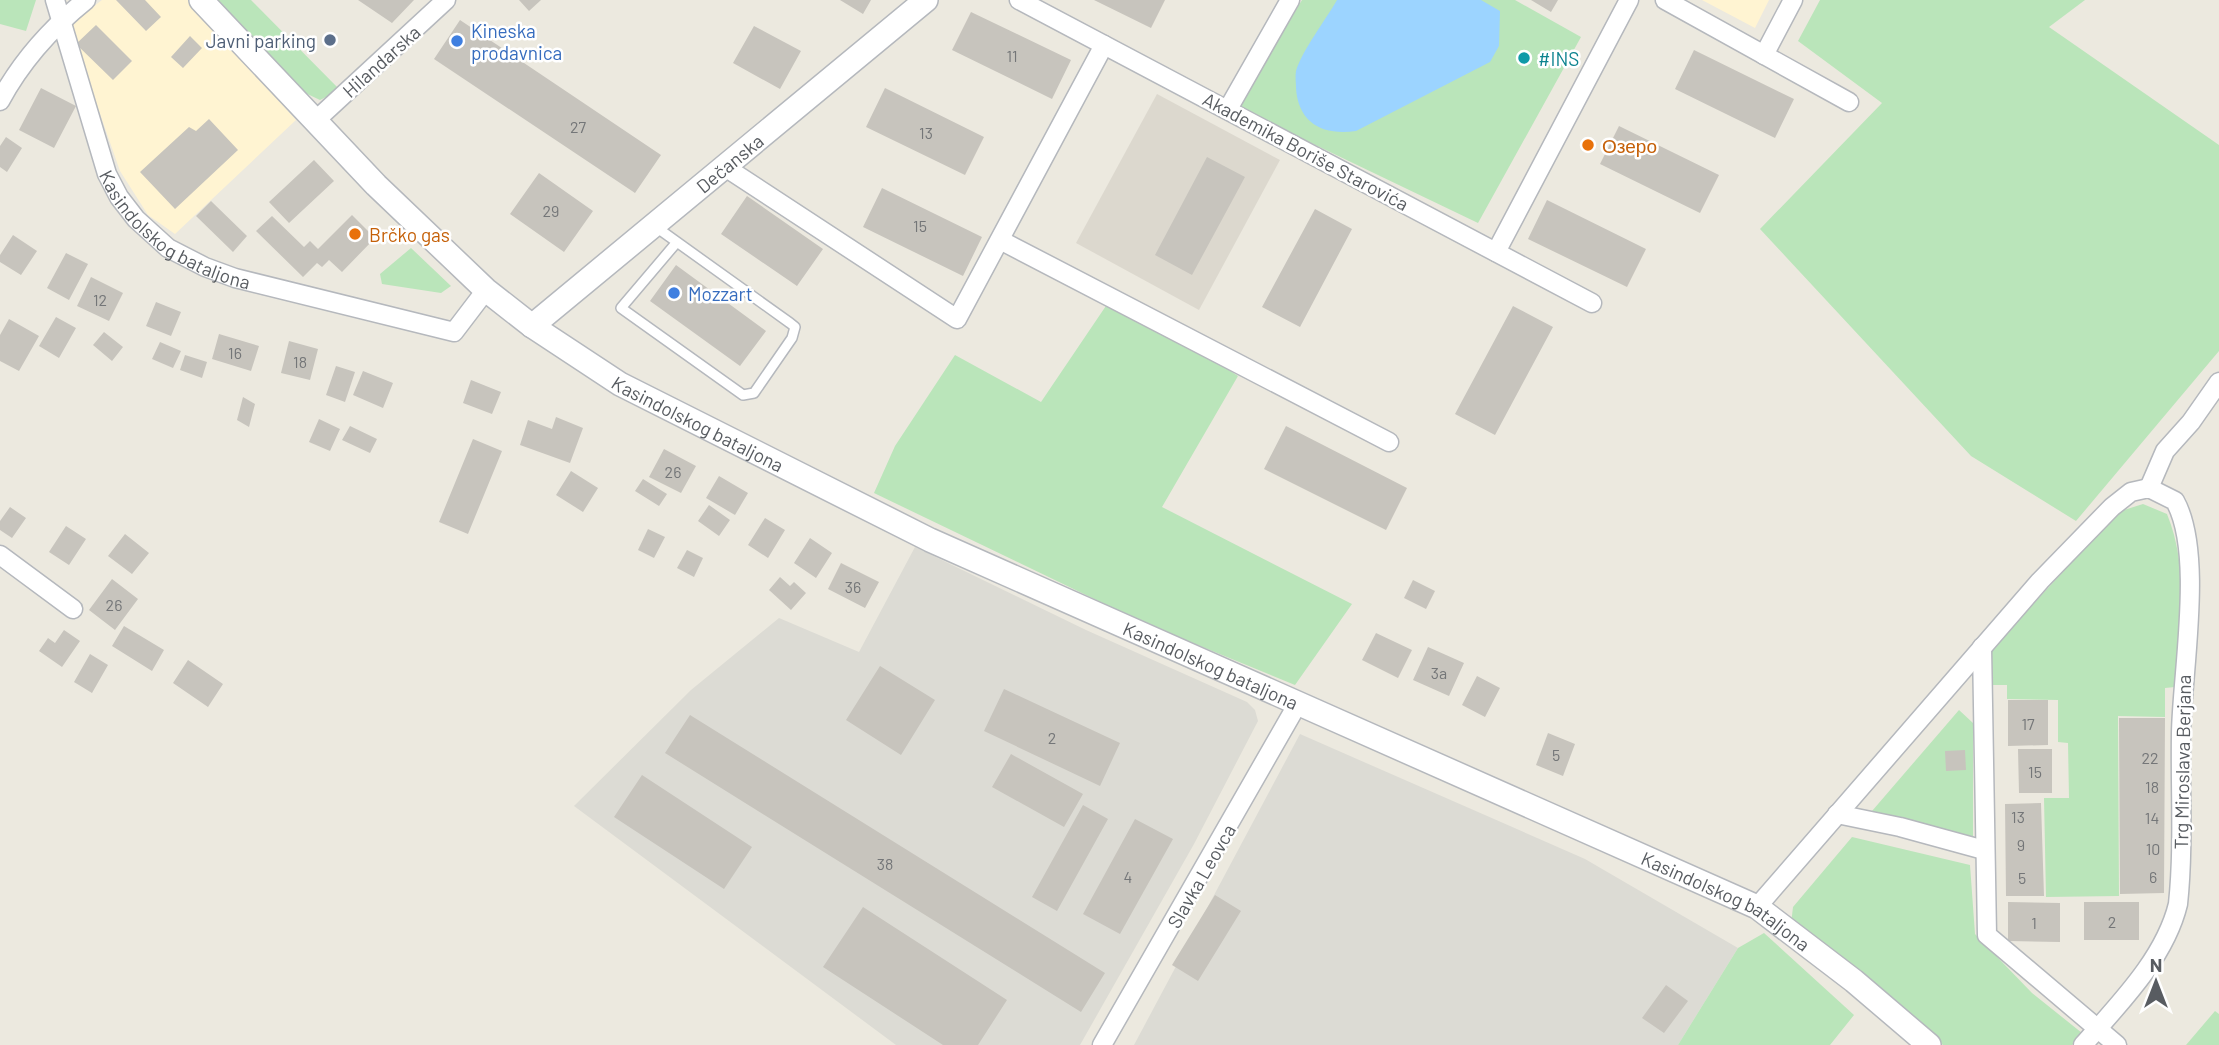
<svg xmlns="http://www.w3.org/2000/svg" width="2219" height="1045" font-family="Barlow,sans-serif">
	<style>
		.commercial { fill: #fff4d2 }
		.industrial { fill: #dcdbd4 }
		.education { fill: #dcd8ce }
		.green { fill: #bae5ba }
		.water { fill: #9cd4ff }
		.building { fill: #c7c4bd }
		.lines { fill: none; stroke-linecap: round; stroke-linejoin: round }
		.service-casing { stroke: #b5b8bd; stroke-width: 12 }
		.minor-casing { stroke: #b5b8bd; stroke-width: 21 }
		.tertiary-casing { stroke: #b5b8bd; stroke-width: 26 }
		.service { stroke: #fff; stroke-width: 9 }
		.minor { stroke: #fff; stroke-width: 18 }
		.tertiary { stroke: #fff; stroke-width: 23 }
		.service-dot { fill: #5c6f8a; stroke: #fff; stroke-width: 2.5 }
		.shop-dot { fill: #3f7fe0; stroke: #fff; stroke-width: 2.5 }
		.culture-dot { fill: #0f9aa8; stroke: #fff; stroke-width: 2.5 }
		.food-dot { fill: #e8710a; stroke: #fff; stroke-width: 2.5 }
		.labels { text-anchor: middle; dominant-baseline: central; stroke-width: 5; stroke-linejoin: round; paint-order: stroke }
		.number-label { font-size: 16px; fill: #747678 }
		.shop-label { font-size: 19px; fill: #366cbe; stroke: #fff; text-anchor: start }
		.service-label { font-size: 19px; fill: #4e5e75; stroke: #fff; text-anchor: end }
		.culture-label { font-size: 19px; fill: #0d838f; stroke: #fff; text-anchor: start }
		.street-label { font-size: 19px; fill: #585c61; stroke: #fff }
		.food-label { font-size: 19px; fill: #c56008; stroke: #fff; text-anchor: start }
	</style>
	<rect width="100%" height="100%" fill="#ece9df"/>
	<path class="commercial" d="M102,0H188L296,120L175,234L148,215L120,171L69,25Z
		M1702,0H1769L1755,28Z"/>
	<path class="industrial" d="M915,547L1086,630L1247,702L1255,710L1258,721L1194,844L1080,1045H896L574,806L691,690L779,618L859,652Z
		M1300,734L1585,859L1738,948L1678,1045H1134Z"/>
	<path class="education" d="M1157,94L1280,160L1199,310L1076,243Z"/>
	<path class="green" d="M0,0H36L26,31L0,24Z
		M211,0H251L340,90L320,100L299,90Z
		M1302,0H1515L1581,37L1478,223L1236,107Z
		M1820,0H2085L2049,27L2219,145V351L2076,521L1971,456L1760,229L1882,103L1798,41Z
		M411,248L451,286L441,293L382,284L380,274Z
		M1114,294L1238,376L1162,507L1352,604L1295,685L1144,623L874,493L895,446L955,355L1041,402Z
		M2143,504L2167,514C2189,568 2181,630 2175,687L2165,688V717L2118,716L2119,896L2046,897L2044,798H2069L2068,743L2058,742V700L2007,699V685H1990L1989,652L2106,525L2124,510Z
		M1959,710L1973,723V841L1866,818Z
		M1852,837L1970,865L1975,934L2032,993L2082,1033L2072,1045H1943L1791,924L1793,907Z
		M1764,933L1854,1015L1830,1045H1678L1738,948Z
		M2215,1011L2219,1014V1045H2186Z"/>
	<path class="water" d="M1337,0H1481L1500,11L1499,46L1490,62L1356,131C1323,136 1298,123 1296,88C1296,83 1295,76 1296,71C1303,49 1325,21 1337,0Z"/>
	<path class="building" d="M116,0H145L161,17L146,31Z
		M358,0H414L392,23Z
		M519,0H541L529,11Z
		M840,0H871L863,14Z
		M1094,0H1165L1151,28Z
		M1531,0H1558L1551,12Z
		M971,12L1071,60L1052,99L952,50Z
		M460,20L661,155L635,193L434,59Z
		M96,25L132,61L113,80L76,44Z
		M754,26L801,51L780,89L733,63Z
		M190,36L202,48L183,68L171,57Z
		M1694,50L1794,99L1775,138L1675,89Z
		M41,88L76,106L54,148L19,130Z
		M885,88L984,137L965,175L866,127Z
		M209,119L238,150L175,209L140,172L189,127L196,131Z
		M1619,126L1719,175L1700,213L1600,164Z
		M6,137L22,148L7,172L0,167V146Z
		M1207,157L1245,177L1192,275L1155,255Z
		M314,160L334,181L289,223L269,202Z
		M539,173L593,211L564,252L510,214Z
		M882,188L982,237L963,276L863,227Z
		M747,196L823,249L797,286L721,234Z
		M1547,200L1646,249L1627,287L1528,239Z
		M211,201L247,236L233,252L196,216Z
		M1315,209L1352,229L1300,327L1262,307Z
		M352,215L375,238L342,272L329,260L322,267L317,263L303,277L256,231L272,216L304,247L310,241L318,249Z
		M13,235L37,251L21,275L0,262V255Z
		M66,253L88,264L69,300L47,288Z
		M676,265L766,331L740,366L650,301Z
		M91,277L123,293L109,321L77,306Z
		M156,302L181,312L171,336L146,326Z
		M1513,306L1553,327L1495,435L1455,414Z
		M56,317L76,328L59,358L39,346Z
		M9,319L39,336L19,371L0,361V335Z
		M104,332L123,347L112,361L93,345Z
		M219,334L259,346L251,371L212,359Z
		M289,341L318,349L310,380L281,373Z
		M160,342L181,351L173,368L152,359Z
		M185,355L207,362L202,378L180,370Z
		M336,366L355,372L345,402L326,395Z
		M363,371L393,383L383,408L353,395Z
		M471,380L501,392L492,414L463,403Z
		M243,397L255,404L249,427L237,420Z
		M556,417L583,428L570,463L520,445L528,420L552,429Z
		M319,419L340,429L330,451L309,442Z
		M350,426L377,439L370,453L342,440Z
		M1286,426L1407,488L1386,530L1264,469Z
		M473,439L502,451L468,534L439,522Z
		M664,449L696,466L681,493L649,477Z
		M571,471L598,488L583,512L556,495Z
		M719,476L748,493L735,515L706,498Z
		M643,479L667,494L659,506L635,491Z
		M709,505L730,520L719,536L698,521Z
		M10,507L26,518L12,538L0,530V521Z
		M765,518L785,530L768,558L748,545Z
		M66,526L86,539L69,565L49,552Z
		M648,529L665,537L654,558L638,550Z
		M125,534L149,553L132,574L108,556Z
		M810,538L832,553L816,578L794,563Z
		M687,550L703,558L694,577L677,568Z
		M841,563L879,582L865,608L828,589Z
		M780,577L790,586L794,582L806,593L791,610L769,590Z
		M112,579L138,599L115,630L89,610Z
		M1413,580L1435,591L1426,609L1404,598Z
		M124,626L164,650L152,671L112,646Z
		M64,630L80,641L62,667L39,651L48,638L55,643Z
		M1376,633L1412,650L1398,678L1362,660Z
		M1428,647L1464,663L1449,696L1413,680Z
		M90,654L108,665L92,693L74,682Z
		M188,660L223,684L208,707L173,683Z
		M880,666L935,700L901,755L846,720Z
		M1477,676L1500,688L1485,717L1462,705Z
		M1004,689L1120,743L1100,786L984,731Z
		M2008,700H2048V745L2008,746Z
		M690,715L1105,973L1081,1012L665,753Z
		M2119,718H2165L2164,893L2120,894Z
		M1548,733L1575,744L1563,776L1536,765Z
		M2018,749H2052V793H2019Z
		M1965,750L1966,770L1946,771L1945,751Z
		M1011,754L1083,794L1064,827L992,787Z
		M642,775L752,847L724,889L614,817Z
		M2041,803L2044,896H2006L2005,804Z
		M1083,805L1108,819L1057,911L1032,897Z
		M1135,819L1173,839L1120,934L1083,914Z
		M1215,895L1241,911L1198,981L1172,965Z
		M2008,902L2060,903V942L2008,941Z
		M2084,902H2139V940H2084Z
		M863,907L1007,1000L978,1045H943L823,967Z
		M1666,985L1688,1001L1664,1033L1642,1018Z"/>
	<g class="lines">
		<defs>
			<path id="service" d="M656,227L790,323L795,327L792,338L754,393L743,395L621,308L677,242"/>
			<g id="minor">
				<path id="s1" d="M55,0L107,174L119,197L136,219L168,248L205,267L235,278L454,332L486,290"/>
				<path d="M1019,0L1592,303"/>
				<path d="M1665,0L1849,102"/>
				<path d="M1764,55L1793,0"/>
				<path d="M0,101C22,60 50,29 86,0"/>
				<path d="M1228,109L1290,0"/>
				<path d="M315,121L446,0"/>
				<path d="M725,167L957,319L1104,45"/>
				<path d="M1000,240L1389,442"/>
				<path d="M1496,252L1629,0"/>
				<path d="M2149,488L2165,451L2191,422L2219,382"/>
				<path d="M0,555L73,609"/>
				<path d="M1982,647L1987,935L2117,1045"/>
				<path d="M1837,814L1900,827L1984,850"/>
				<path d="M1757,907L2040,581L2112,507L2131,492L2149,488L2175,501C2204,553 2182,672 2181,733C2180,790 2184,848 2178,904C2165,958 2119,1004 2083,1045"/>
				<path d="M1102,1045L1297,705"/>
			</g>
			<g id="tertiary">
				<path id="s2" d="M201,0L376,185L486,290L532,326L620,384L930,540L1757,907L1854,981L1929,1045"/>
				<path id="s3" d="M532,326L926,0"/>
			</g>
		</defs>
		<use href="#service" class="service-casing"/>
		<use href="#minor" class="minor-casing"/>
		<use href="#tertiary" class="tertiary-casing"/>
		<use href="#service" class="service"/>
		<use href="#minor" class="minor"/>
		<use href="#tertiary" class="tertiary"/>
	</g>
	<circle class="service-dot" cx="330" cy="40" r="7"/>
	<g class="shop-dot">
		<circle cx="457" cy="41" r="7"/>
		<circle cx="674" cy="293" r="7"/>
	</g>
	<circle class="culture-dot" cx="1524" cy="58" r="7"/>
	<g class="food-dot">
		<circle cx="1588" cy="145" r="7"/>
		<circle cx="355" cy="234" r="7"/>
	</g>
	<g class="labels">
		<g class="number-label">
			<text x="1012" y="55">11</text>
			<text x="578" y="126">27</text>
			<text x="926" y="132">13</text>
			<text x="551" y="210">29</text>
			<text x="920" y="225">15</text>
			<text x="100" y="299">12</text>
			<text x="235" y="352">16</text>
			<text x="300" y="361">18</text>
			<text x="673" y="471">26</text>
			<text x="853" y="586">36</text>
			<text x="114" y="604">26</text>
			<text x="1439" y="672">3a</text>
			<text x="2028" y="723">17</text>
			<text x="1052" y="737">2</text>
			<text x="1556" y="754">5</text>
			<text x="2150" y="757">22</text>
			<text x="2035" y="771">15</text>
			<text x="2152" y="786">18</text>
			<text x="2018" y="816">13</text>
			<text x="2152" y="817">14</text>
			<text x="2021" y="844">9</text>
			<text x="2153" y="848">10</text>
			<text x="885" y="863">38</text>
			<text x="1128" y="876">4</text>
			<text x="2153" y="876">6</text>
			<text x="2022" y="877">5</text>
			<text x="2112" y="921">2</text>
			<text x="2034" y="922">1</text>
		</g>
		<g class="shop-label">
			<text x="471" y="30">Kineska<tspan x="471" dy="22">prodavnica</tspan></text>
			<text x="688" y="293">Mozzart</text>
		</g>
		<g class="service-label">
			<text x="316" y="40">Javni parking</text>
		</g>
		<g class="culture-label">
			<text x="1538" y="58">#INS</text>
		</g>
		<g class="street-label">
			<text transform="translate(381 61) rotate(-42)">Hilandarska</text>
			<text transform="translate(1306 151) rotate(28)">Akademika Boriše Starovića</text>
			<text stroke="none"><textPath href="#s3" startOffset="256">Dečanska</textPath></text>
			<text stroke="none"><textPath href="#s1" startOffset="273">Kasindolskog bataljona</textPath></text>
			<text stroke="none"><textPath href="#s2" startOffset="658">Kasindolskog bataljona</textPath></text>
			<text stroke="none"><textPath href="#s2" startOffset="1225">Kasindolskog bataljona</textPath></text>
			<text transform="translate(2182 762) rotate(-89)">Trg Miroslava Berjana</text>
			<text transform="translate(1201 876) rotate(-60)">Slavka Leovca</text>
			<text stroke="none"><textPath href="#s2" startOffset="1792">Kasindolskog bataljona</textPath></text>
		</g>
		<g class="food-label">
			<text x="1602" y="145">Озеро</text>
			<text x="369" y="234">Brčko gas</text>
		</g>
	</g>
	<g transform="translate(2156 982)" stroke="#ffffff" stroke-width="5" paint-order="stroke">
	<path d="M0-5L12 26L0 18L-12 26Z" fill="#585c61"/>
	<text y="-10" font-size="19" font-weight="bold" text-anchor="middle" fill="#585c61">N</text>
	</g>
</svg>
